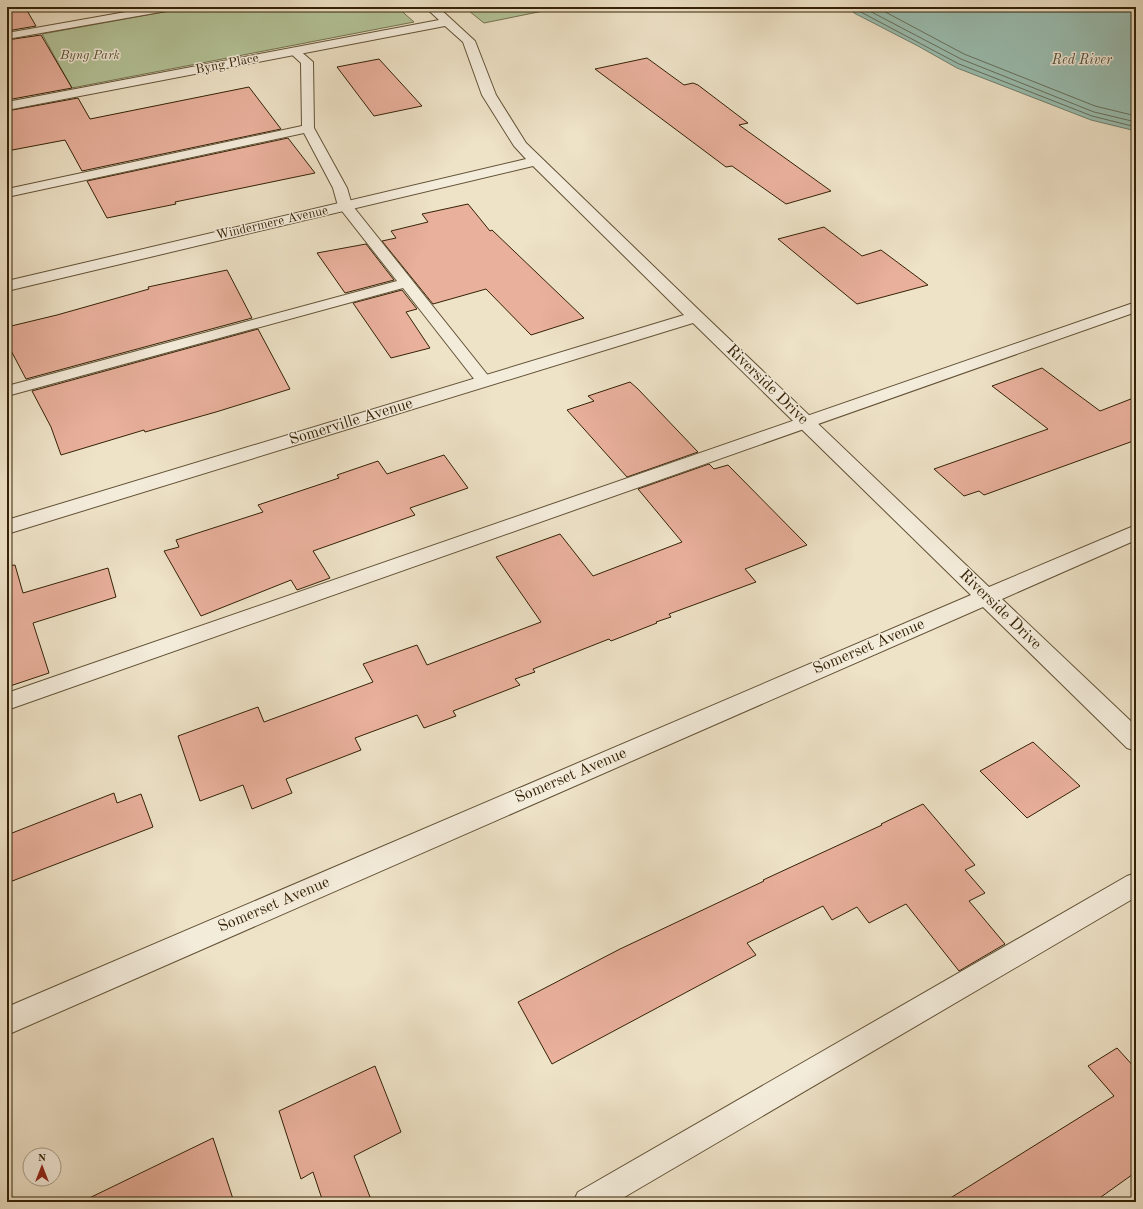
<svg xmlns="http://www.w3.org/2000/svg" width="1143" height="1209" font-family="'Old Standard TT',serif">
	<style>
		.green { fill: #b4c499; stroke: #747350 }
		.water { fill: #9abeb1; stroke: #71806d }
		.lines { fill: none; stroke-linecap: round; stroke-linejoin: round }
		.shore { stroke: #67705c; stroke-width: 1 }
		.building { fill: #e9b09c; stroke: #342206 }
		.service-casing { stroke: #625236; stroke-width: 2 }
		.minor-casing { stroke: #625236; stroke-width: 2 }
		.service { fill: #f4ecdb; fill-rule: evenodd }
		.minor { fill: #f4ecdb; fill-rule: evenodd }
		.labels { text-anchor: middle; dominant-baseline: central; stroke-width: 3; stroke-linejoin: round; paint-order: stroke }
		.far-park-label { font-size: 13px; font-style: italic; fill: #5a5332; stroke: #f4ecdb }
		.far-street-label { font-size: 13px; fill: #342206; stroke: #f4ecdb }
		.far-water-label { font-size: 14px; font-style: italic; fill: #535139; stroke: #f4ecdb }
		.street-label { font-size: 16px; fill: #342206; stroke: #f4ecdb }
	</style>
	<rect width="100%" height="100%" fill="#eee2c7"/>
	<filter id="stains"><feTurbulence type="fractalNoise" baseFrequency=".005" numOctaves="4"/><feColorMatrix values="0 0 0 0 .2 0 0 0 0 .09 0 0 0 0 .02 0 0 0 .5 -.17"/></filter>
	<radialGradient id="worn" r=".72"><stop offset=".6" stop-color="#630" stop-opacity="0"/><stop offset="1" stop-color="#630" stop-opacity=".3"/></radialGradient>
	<path class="green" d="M191,7H397L414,22L72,88L42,34Z
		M464,7H563L484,23Z"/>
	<path class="water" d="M849,7H1136V131L1091,120L957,68L918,46L854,13Z"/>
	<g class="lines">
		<path class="shore" d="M854,7L857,10L959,64L1092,116L1136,127
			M862,7L961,59L1094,112L1136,122
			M876,7L964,54L1095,106L1136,116"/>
	</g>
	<path class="building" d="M7,7H25L36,26L7,31Z
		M41,35L72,88L7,100V40Z
		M647,58L684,85L693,83L698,85L748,123L739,125L831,191L786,204L732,166L726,167L595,69Z
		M379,59L422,106L374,116L337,67Z
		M249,87L281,129L82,171L65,140L7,151V111L78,98L90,119Z
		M288,138L315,173L175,202L176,204L107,218L87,181Z
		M468,204L490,231L492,230L584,318L531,335L486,289L433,304L382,241L396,238L391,231L428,222L422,214Z
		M824,227L862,256L881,250L928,285L857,304L778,239Z
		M366,244L394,280L345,293L317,253Z
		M227,270L252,318L26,379L7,343V327L57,315L149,289L148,287Z
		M402,290L417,309L406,312L430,348L391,358L353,303Z
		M258,329L290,389L216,412L145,432L144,430L61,455L51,427L32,391Z
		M1042,368L1100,411L1136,397V440L984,495L979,491L964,496L934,469L1048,429L992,386Z
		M630,382L638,389L698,452L627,477L567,410L594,401L588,396Z
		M444,455L468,488L410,508L415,515L313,551L330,578L297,590L291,580L201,616L164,551L179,547L176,540L263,512L258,505L339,478L337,475L378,461L387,474Z
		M709,464L714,469L728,465L807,545L745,569L756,582L669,614L671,617L656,622L657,623L611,641L609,639L533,669L535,672L515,679L520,685L453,711L456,716L424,728L417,715L355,738L361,750L286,779L292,793L252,809L243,785L200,801L178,736L258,707L264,722L373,682L363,664L417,645L427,665L541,622L496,557L560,534L593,576L682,542L638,489Z
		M15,565L23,593L108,568L116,597L33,623L49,673L7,687V566Z
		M1033,742L1080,786L1027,818L980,771Z
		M114,793L117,803L141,794L153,827L7,883V835Z
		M923,804L975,865L965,870L985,893L969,901L1005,944L959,971L906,904L869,923L857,907L832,920L823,906L747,943L756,955L552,1064L518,1002L620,949L764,881L763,880L882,825L881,824Z
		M1117,1048L1136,1069V1172L1094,1202H944L1114,1096L1088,1066Z
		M375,1066L401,1132L354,1156L372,1202H323L313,1172L301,1179L279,1111Z
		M213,1138L234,1202H81Z"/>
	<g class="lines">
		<defs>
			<path id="service" d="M154,7H177L172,10L7,39V33Z
				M294,48L298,49L313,62L314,128L347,188L352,205L490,378L492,381L490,384L484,386L478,384L403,288L7,396V386L397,281L338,206L333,188L304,133L7,197V189L302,126L301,63L288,51Z
				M1136,302V312L7,710V693Z
				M1136,873V897L616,1202H573L578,1192L1127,876Z"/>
			<path id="minor" d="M425,7H438L475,41L496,95L526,143L702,313L989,587L1136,525V540L1002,599L1136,726V751L1127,748L983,607L7,1035V1007L971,595L693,323L7,534V520L684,315L533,166L7,291V281L526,159L514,146L482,95L463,42L445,26L7,110V102L439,20Z"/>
		</defs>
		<use href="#service" class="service-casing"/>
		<use href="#minor" class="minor-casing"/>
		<use href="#service" class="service"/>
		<use href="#minor" class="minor"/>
	</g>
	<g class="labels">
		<g class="far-park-label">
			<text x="90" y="55">Byng Park</text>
		</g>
		<g class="far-street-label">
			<text transform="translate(227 64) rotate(-11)">Byng Place</text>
			<text transform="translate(272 223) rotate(-13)">Windermere Avenue</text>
		</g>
		<g class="far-water-label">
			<text x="1082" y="60">Red River</text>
		</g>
		<g class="street-label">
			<text transform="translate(767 385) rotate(44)">Riverside Drive</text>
			<text transform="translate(351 422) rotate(-17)">Somerville Avenue</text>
			<text transform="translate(1000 610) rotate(44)">Riverside Drive</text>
			<text transform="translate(869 647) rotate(-23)">Somerset Avenue</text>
			<text transform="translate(571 776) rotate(-23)">Somerset Avenue</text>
			<text transform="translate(274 905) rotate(-23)">Somerset Avenue</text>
		</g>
	</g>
	<rect width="1143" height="1209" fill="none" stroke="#eee2c7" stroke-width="24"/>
	<rect x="8" y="8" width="1127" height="1193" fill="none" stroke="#342206" stroke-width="2"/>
	<rect x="12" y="12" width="1119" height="1185" fill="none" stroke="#342206"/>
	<g transform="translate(42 1167)"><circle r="19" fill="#f4ecdb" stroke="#a79b86"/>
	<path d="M0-3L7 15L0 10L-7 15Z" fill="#8f2418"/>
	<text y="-6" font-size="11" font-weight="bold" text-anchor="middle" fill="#342206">N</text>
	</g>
	<rect width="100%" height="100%" filter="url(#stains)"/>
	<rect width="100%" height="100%" fill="url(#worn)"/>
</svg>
